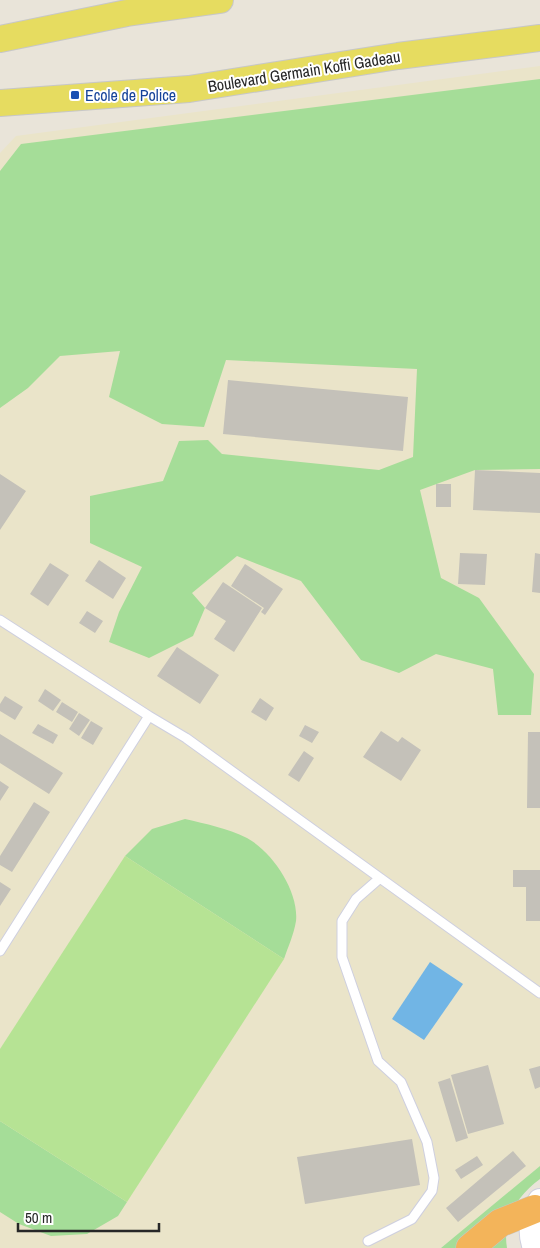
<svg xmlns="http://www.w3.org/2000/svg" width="540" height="1248" font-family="'Archivo Narrow',sans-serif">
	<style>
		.education { fill: #eae4c9 }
		.green { fill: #a5dd98 }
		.pitch { fill: #b6e394 }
		.water { fill: #71b5e5 }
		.building { fill: #c4c1b9 }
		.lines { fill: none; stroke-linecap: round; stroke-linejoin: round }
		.service-casing { stroke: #cecfdf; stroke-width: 11 }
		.secondary-casing { stroke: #cecfdf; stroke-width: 26 }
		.primary-casing { stroke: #c7c7c7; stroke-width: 28 }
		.motorway-casing { stroke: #c7c7c7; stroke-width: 29 }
		.service { stroke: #fff; stroke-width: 9 }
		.secondary { stroke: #fff; stroke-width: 24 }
		.primary { stroke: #e6dc60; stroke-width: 26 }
		.motorway { stroke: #f3b45a; stroke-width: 28 }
		.transit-dot { fill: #1a4fb4; stroke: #fff; stroke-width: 2 }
		.labels { text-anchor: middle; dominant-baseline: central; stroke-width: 4; stroke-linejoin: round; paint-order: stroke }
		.street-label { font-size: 16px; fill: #272727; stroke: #fff }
		.transit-label { font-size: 16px; fill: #164399; stroke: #fff; text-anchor: start }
	</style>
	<rect width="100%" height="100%" fill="#e9e4d9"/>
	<path class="education" d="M540,66V1166L441,1248H0V153L16,136Z"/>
	<path class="green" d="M540,79V469L475,470L420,490L441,578L479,598L534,674L531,715H498L493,669L436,654L399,673L361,660L301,581L237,556L192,593L205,608L193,636L149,658L109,642L119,612L142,567L90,543V496L163,481L179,441L208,440L222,454L379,470L413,457L417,369L226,360L204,427L162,424L109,397L120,351L60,356L28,388L0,408V171L21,144Z
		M185,819C206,824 227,828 247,838C273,852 299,892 296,921C294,934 288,947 284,959L125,856L152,829Z
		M0,1121L127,1202L118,1216L87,1234L51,1236L19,1224L0,1212Z
		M540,1166V1179C518,1195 502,1219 507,1248H441Z"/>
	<path class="pitch" d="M125,856L284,959L127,1202L0,1121V1049Z"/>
	<path class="water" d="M430,962L463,984L424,1040L392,1019Z"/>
	<path class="building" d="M228,380L408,397L403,451L223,434Z
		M475,470L540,473V513L473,510Z
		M0,474L26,491L0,530Z
		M436,484H451V507H436Z
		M460,553L487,554L485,585L458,584Z
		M535,553L540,554V593L532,592Z
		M99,560L126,578L113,599L85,581Z
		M50,563L69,575L48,606L30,594Z
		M245,564L283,589L265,615L261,612L264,608L231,586Z
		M223,582L262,608L234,652L214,639L226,621L205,608Z
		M87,611L103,621L95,633L79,623Z
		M177,647L219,675L200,704L157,676Z
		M45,689L61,700L53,711L38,701Z
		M5,696L23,707L15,720L0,711V704Z
		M260,698L274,708L266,721L251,712Z
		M62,702L78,712L72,722L56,712Z
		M79,713L90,720L79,736L69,729Z
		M91,721L103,728L93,745L81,738Z
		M38,724L58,735L53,744L32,733Z
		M305,725L319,732L312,743L299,736Z
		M381,731L398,742L402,737L421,750L401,781L363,757Z
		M528,732H540V808H527Z
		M0,734L63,773L49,794L0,763Z
		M304,751L314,758L299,782L288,775Z
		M0,781L9,787L0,801Z
		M34,802L50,812L12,872L0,865V856Z
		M513,870H540V921H526V887H513Z
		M0,882L11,889L0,906Z
		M488,1065L504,1124L468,1134L451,1075Z
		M540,1066V1087L535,1089L529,1069Z
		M450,1078L468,1138L456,1142L438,1082Z
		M412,1139L420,1185L305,1204L297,1157Z
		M513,1151L526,1166L458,1222L446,1208Z
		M477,1156L483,1165L461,1179L455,1170Z"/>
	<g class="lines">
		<defs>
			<path id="service" d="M0,620L149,716L0,951
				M149,716L186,738L380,878L356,899L342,921V957L378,1061L401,1082L427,1142L434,1178L432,1191L412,1219L368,1241
				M380,878L540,993"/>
			<path id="secondary" d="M535,1248C529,1232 531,1215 540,1201"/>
			<path id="primary" d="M0,39L127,13L220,0
				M0,103L189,89L398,56L540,38"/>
			<path id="motorway" d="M470,1248L500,1223L535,1209"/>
		</defs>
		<use href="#service" class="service-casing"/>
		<use href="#secondary" class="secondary-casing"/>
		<use href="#primary" class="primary-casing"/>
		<use href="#motorway" class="motorway-casing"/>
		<use href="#service" class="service"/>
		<use href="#secondary" class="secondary"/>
		<use href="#primary" class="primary"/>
		<use href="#motorway" class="motorway"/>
	</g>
	<rect class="transit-dot" x="70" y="90" width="10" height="10" rx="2.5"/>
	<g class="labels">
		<g class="street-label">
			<text transform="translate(304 71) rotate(-9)">Boulevard Germain Koffi Gadeau</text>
		</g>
		<g class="transit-label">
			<text x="85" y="95">Ecole de Police</text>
		</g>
	</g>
	<path d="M18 1223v8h141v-8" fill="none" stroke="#272727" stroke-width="2.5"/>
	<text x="25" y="1223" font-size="15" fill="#272727" stroke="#ffffff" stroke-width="4" paint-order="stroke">50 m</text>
</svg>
